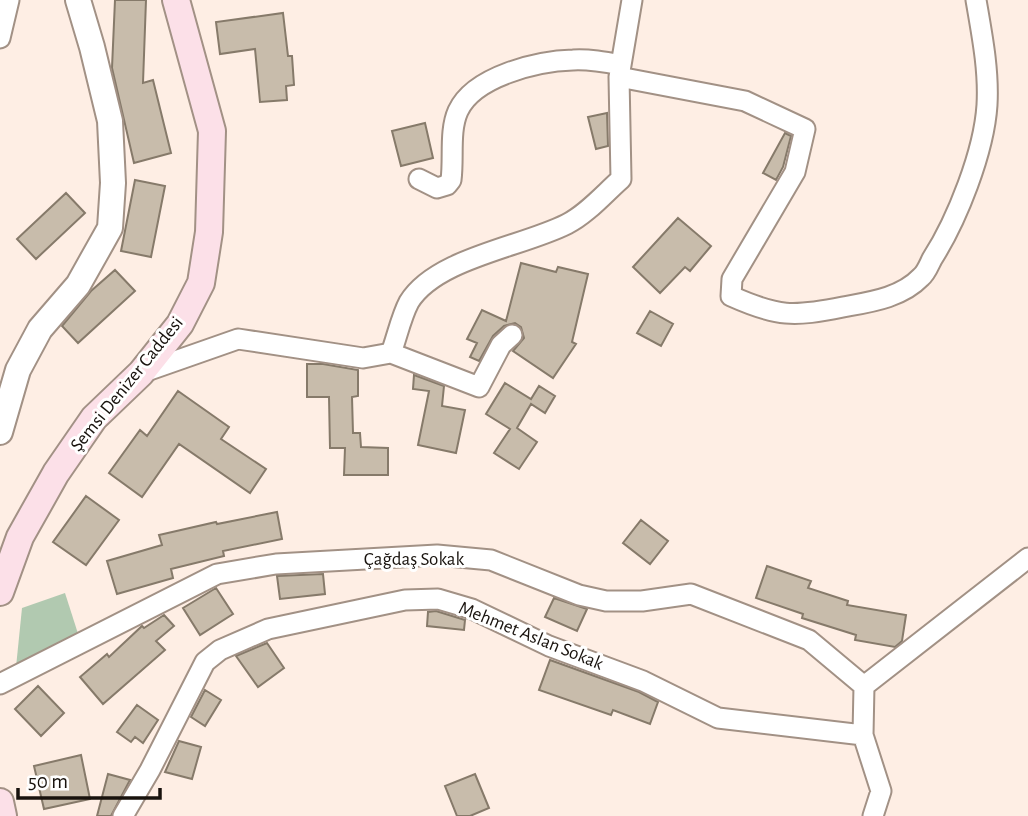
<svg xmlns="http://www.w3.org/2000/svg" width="1028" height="816" font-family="'Alegreya Sans',sans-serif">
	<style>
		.green { fill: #b1c9b0 }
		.building { fill: #c8bcab; stroke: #867a6a; stroke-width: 2 }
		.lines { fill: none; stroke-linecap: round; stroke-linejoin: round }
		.minor-casing { stroke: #a29185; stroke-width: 23 }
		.tertiary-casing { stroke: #a29185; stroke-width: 28 }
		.secondary-casing { stroke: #a29185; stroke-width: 30 }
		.minor { stroke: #fff; stroke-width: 19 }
		.tertiary { stroke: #fff; stroke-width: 24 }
		.secondary { stroke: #fce0e8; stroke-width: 26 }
		.labels { text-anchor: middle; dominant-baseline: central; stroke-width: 6; stroke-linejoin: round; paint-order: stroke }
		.street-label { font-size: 19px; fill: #18120d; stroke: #fff }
	</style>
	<rect width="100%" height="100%" fill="#feeee4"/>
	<path class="green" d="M65,593L81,643L15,677L22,608Z"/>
	<path class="building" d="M115,0H146L143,83L153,80L171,153L134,163L112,68Z
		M283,13L288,56H292L294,85L286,86L287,100L260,102L255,49L220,54L216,22Z
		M607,113L608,146L596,149L588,117Z
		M425,123L433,158L401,166L392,131Z
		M785,133L791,136L783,167L776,180L763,173Z
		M135,180L165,186L151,257L121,251Z
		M66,193L85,213L36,259L17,239Z
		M678,218L711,246L690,271L685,267L660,293L633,267Z
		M521,263L556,272L558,267L588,274L572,342L576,344L553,378L513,351L524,338L521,327L515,323L504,326L493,336L479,361L470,357L477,343L467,339L482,310L506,321Z
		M115,270L135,291L78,343L62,326L91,291Z
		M650,311L673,324L661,346L637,333Z
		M307,364H323L358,370V396L352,397L353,433H360L361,447L388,448V475H344L345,448H330L329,397H307Z
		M414,375L444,386L442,406L465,410L456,453L418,445L429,391L413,389Z
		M505,383L531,399L539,386L555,396L545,413L531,404L517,428L537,442L519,469L494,453L510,429L486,414Z
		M178,391L229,427L221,439L266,469L250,493L179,444L142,497L109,473L140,430L147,436Z
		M86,496L119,520L86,565L53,542Z
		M277,512L282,539L223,551L224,556L171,569L173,578L117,594L107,561L162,545L159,535L216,522L217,524Z
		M641,520L668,541L650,564L623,543Z
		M767,566L811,581L808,588L848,601L847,605L906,615L902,641L895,647L855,640L856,635L802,618L803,614L756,598Z
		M323,574L325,594L280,599L277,576Z
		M216,588L233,614L200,635L183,608Z
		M554,598L587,609L577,631L545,617Z
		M436,611L465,620L464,630L427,626L428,612Z
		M164,615L174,626L156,641L165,650L103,704L80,677L107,654L109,657L142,626L144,628Z
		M267,643L284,668L258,687L236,656Z
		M550,660L639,692L658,702L650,724L613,710L611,715L539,690Z
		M38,686L64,713L41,736L15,709Z
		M205,690L221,700L205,726L191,717Z
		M137,705L158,720L143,743L135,737L131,742L117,732Z
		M179,741L201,747L192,779L165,772Z
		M81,755L90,799L44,809L34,766Z
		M108,774L130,780L111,816H97Z
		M475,774L489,808L470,816H457L445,786Z"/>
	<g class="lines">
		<defs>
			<path id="minor" d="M0,38L9,0
				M619,77L745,101L805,129L795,172L732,279L731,296C778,317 793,317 843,307C870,302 901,298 921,277C926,273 929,265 932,259C957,220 984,152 987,105C989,70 982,35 976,0
				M419,179L437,188L447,185L451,180C454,158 449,131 458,111C474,76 538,61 573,60C589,59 605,62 621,65
				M391,353C397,337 401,317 409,302C436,258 522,247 567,224C587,214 605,193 621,179L619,77L632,0
				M391,353L479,387L501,345L512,335
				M141,373L238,339L363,358L391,353
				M0,684L217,574L276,564L437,555L491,560L579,595L606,601H642L691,594L809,640L864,686
				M123,816L150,770L205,662L220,650L268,629L405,600L438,599L472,609L549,646L643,681L718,718L863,735
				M873,816L881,791L863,735L864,686L1028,558"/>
			<path id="tertiary" d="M0,432L18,370L40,329L78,285L110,228L113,183L110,121L92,47L78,0"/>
			<path id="secondary" d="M0,592L20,537L56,473L94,418L141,373L180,324L201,283L209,232L212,131L176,0
				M0,802L3,816"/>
		</defs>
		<use href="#minor" class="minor-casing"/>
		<use href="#tertiary" class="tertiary-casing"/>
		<use href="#secondary" class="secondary-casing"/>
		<use href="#minor" class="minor"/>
		<use href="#tertiary" class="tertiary"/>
		<use href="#secondary" class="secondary"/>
	</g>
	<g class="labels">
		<g class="street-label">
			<text transform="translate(127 384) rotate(-51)">Şemsi Denizer Caddesi</text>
			<text x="414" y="559">Çağdaş Sokak</text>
			<text transform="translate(531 636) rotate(22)">Mehmet Aslan Sokak</text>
		</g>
	</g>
	<path d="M18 788v10h142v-10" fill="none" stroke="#18120d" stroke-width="3.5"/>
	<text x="28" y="788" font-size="21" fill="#18120d" stroke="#ffffff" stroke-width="5" paint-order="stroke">50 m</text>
</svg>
